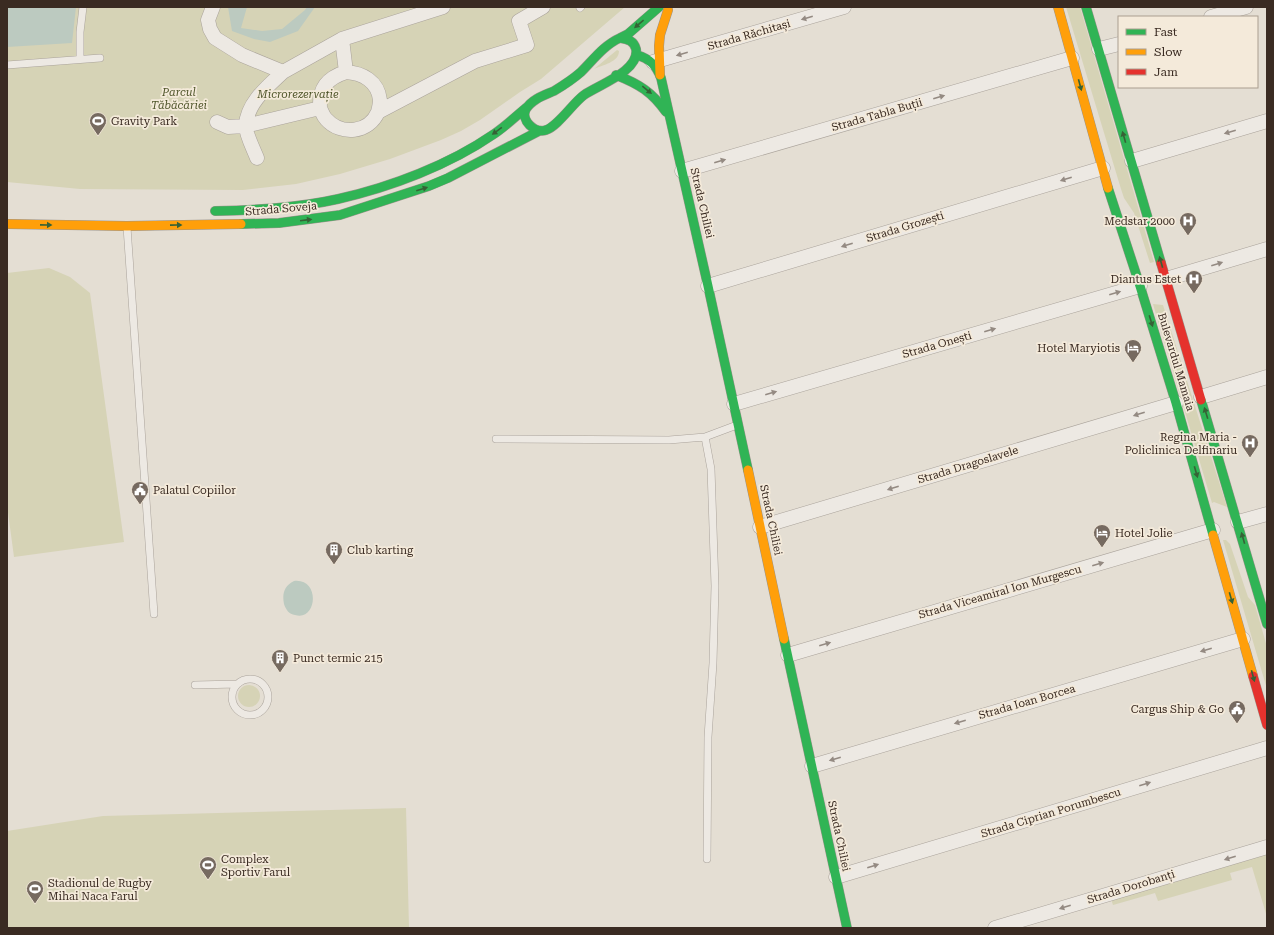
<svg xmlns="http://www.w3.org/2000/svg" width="1274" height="935" font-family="'Roboto Serif',serif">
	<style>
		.green { fill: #d6d3b6 }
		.water { fill: #bccac0 }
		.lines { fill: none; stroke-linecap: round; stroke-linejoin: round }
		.lane-casing { stroke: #aaa39b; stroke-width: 8 }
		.street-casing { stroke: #aaa39b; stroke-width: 15 }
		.fast-casing { stroke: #9a938b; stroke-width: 10 }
		.slow-casing { stroke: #9a938b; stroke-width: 10 }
		.jam-casing { stroke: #9a938b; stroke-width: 10 }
		.lane { stroke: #ede9e3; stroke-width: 7 }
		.street { stroke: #ede9e3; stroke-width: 14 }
		.fast { stroke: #30b455; stroke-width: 9 }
		.slow { stroke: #ff9f0a; stroke-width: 9 }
		.jam { stroke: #e5322d; stroke-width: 9 }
		.oneway { fill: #948a82 }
		.oneway2 { fill: #366236 }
		.labels { text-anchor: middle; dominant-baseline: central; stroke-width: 3.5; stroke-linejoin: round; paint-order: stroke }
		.street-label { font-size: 11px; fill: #3a2b22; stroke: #f4eada }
		.park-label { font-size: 11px; font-style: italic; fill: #4f552a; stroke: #f4eada }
		.poi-label { font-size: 11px; fill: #3a2b22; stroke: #f4eada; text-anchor: start }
	</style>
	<rect width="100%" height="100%" fill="#e4ded3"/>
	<path class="green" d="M7,7H625L541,79L520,92L480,120L461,131L441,140L390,159L340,174L296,184L243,190L80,189L7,182Z
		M1066,7H1080L1154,262L1150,263L1134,213L1124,198L1121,189Z
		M617,50L619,51C619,62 603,65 594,69Z
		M49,268L70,277L90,293L124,542L14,557L7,505V273Z
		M1153,304L1163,305L1227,507L1214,502L1212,503Z
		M1223,540H1226L1230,544L1248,597L1255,605L1267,647V689Z
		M238 696a11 11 0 1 1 22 0a11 11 0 1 1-22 0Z
		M406,808L409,928H7V831L103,816Z
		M1267,853V917L1252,867L1230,873L1232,880L1158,901L1155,893L1113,905L1111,899Z"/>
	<path class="water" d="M7,7H76L72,43L7,47Z
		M228,7H247L241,28L262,31L282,29L305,10L307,7H315L298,31L270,42L254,39L232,31Z
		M294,581C321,578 317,622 295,615C289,614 286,610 284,604C282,594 284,586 294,581Z"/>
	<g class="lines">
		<defs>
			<path id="lane" d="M580,8L581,7
				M80,59V32L83,7
				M7,65L100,58
				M127,227L154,614
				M705,437L711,469L715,586L713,663L708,737L707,859
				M496,439L669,440L705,437L737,425
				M232 697a18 18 0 1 1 36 0a18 18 0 1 1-36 0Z
				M195,685L237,684"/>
			<path id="street" d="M213,7L208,20L210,29L215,38L242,55L283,72L342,39L443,7
				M1211,17L1246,7
				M1099,49L1119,44
				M653,62L844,7
				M346,72C362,73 378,81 380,100C380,104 379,108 378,112
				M320,108C319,88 327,78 346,72L342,39
				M217,122L228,127L245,126L320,108C322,112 323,116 326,119C341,136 369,133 378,112L475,61L527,45L519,21L543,7
				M257,158C254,150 245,133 246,125C247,103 268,86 283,72
				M1132,161L1267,121
				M682,171L1072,58
				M1166,279L1267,249
				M708,286L1103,168
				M1201,397L1267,377
				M734,404L1140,286
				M1238,522L1267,514
				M760,527L1176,403
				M788,655L1213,530
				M812,766L1243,639
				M836,877L1267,748
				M995,928L1267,847"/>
			<path id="fast" d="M1086,7L1161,263
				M620,38C628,39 634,41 636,49C640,71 598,85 584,95C573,103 558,126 546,130C535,134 520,120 526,109C532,99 545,95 554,91C564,85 573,79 581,72C593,60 604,45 620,38Z
				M620,38L628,34L659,7
				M637,55C650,59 656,65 661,78L708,286L748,470
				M616,75C639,84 652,92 666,112
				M1108,188L1140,286L1176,403L1213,535
				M215,211C256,210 298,208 338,199C391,187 449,165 494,134C506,126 516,116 527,107
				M241,224L279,223L340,215L429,186L448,178L539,131
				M1201,400L1267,624
				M784,639L847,928"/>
			<path id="slow" d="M1058,7L1108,188
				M660,75L659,46L660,35L668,10
				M7,224L127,226L241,224
				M748,470L784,639
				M1213,535L1253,676"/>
			<path id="jam" d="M1161,263L1201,400
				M1253,676L1267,725"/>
		</defs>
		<use href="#lane" class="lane-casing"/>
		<use href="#street" class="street-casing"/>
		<use href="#fast" class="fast-casing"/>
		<use href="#slow" class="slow-casing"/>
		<use href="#jam" class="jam-casing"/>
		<use href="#lane" class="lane"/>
		<use href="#street" class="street"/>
		<use href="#fast" class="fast"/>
		<use href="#slow" class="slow"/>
		<use href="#jam" class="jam"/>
	</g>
	<defs><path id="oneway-solid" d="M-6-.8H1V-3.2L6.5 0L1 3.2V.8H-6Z"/></defs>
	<g class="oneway">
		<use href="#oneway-solid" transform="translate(807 18) rotate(164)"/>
		<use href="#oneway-solid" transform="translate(682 54) rotate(164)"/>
		<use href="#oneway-solid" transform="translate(939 97) rotate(-16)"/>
		<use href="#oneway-solid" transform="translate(1230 132) rotate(164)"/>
		<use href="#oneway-solid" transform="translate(720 161) rotate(-16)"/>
		<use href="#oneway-solid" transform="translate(1066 179) rotate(163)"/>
		<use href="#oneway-solid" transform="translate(847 245) rotate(163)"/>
		<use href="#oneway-solid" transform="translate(1217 264) rotate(-17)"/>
		<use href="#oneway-solid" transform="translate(1115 293) rotate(-16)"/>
		<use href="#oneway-solid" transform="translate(990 330) rotate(-16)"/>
		<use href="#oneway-solid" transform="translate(771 393) rotate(-16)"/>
		<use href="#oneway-solid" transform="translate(1139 414) rotate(163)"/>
		<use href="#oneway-solid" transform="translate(893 488) rotate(163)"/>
		<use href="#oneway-solid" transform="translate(1098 564) rotate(-16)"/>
		<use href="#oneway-solid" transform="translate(825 644) rotate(-16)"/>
		<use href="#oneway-solid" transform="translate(1206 650) rotate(164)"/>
		<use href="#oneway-solid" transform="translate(960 722) rotate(164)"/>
		<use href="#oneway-solid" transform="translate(835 759) rotate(164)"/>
		<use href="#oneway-solid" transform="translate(1145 784) rotate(-17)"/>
		<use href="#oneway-solid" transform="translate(1230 858) rotate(163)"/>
		<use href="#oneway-solid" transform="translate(873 866) rotate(-17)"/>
		<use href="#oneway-solid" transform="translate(1065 907) rotate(163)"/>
	</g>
	<g class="oneway2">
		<use href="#oneway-solid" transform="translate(639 24) rotate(140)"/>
		<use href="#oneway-solid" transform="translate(1080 85) rotate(75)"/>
		<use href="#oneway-solid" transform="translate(647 90) rotate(39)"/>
		<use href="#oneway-solid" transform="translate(497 131) rotate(144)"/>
		<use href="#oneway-solid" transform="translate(1124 137) rotate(-106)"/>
		<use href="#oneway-solid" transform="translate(422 189) rotate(-17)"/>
		<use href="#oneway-solid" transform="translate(306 220) rotate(-7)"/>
		<use href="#oneway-solid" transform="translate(46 225) rotate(1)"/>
		<use href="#oneway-solid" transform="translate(176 225) rotate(-1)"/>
		<use href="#oneway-solid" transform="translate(1161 262) rotate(-106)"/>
		<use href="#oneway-solid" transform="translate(1151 321) rotate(73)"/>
		<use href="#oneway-solid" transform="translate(1206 413) rotate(-107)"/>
		<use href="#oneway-solid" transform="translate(1196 472) rotate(74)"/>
		<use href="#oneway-solid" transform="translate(1243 538) rotate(-106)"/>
		<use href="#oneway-solid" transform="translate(1231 598) rotate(74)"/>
		<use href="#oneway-solid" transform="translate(1253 676) rotate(75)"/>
	</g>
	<defs>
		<symbol id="stadium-pin" viewBox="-11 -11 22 30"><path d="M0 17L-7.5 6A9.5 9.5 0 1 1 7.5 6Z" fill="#766a60" stroke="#f4eada"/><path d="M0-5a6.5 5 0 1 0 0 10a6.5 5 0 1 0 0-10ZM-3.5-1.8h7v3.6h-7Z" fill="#fff"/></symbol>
		<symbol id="hospital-pin" viewBox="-11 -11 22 30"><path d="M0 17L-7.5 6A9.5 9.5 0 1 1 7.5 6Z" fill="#766a60" stroke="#f4eada"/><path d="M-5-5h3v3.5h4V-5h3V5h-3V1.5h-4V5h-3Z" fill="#fff"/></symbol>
		<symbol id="hotel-pin" viewBox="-11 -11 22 30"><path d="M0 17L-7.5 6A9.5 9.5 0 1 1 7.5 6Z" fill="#766a60" stroke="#f4eada"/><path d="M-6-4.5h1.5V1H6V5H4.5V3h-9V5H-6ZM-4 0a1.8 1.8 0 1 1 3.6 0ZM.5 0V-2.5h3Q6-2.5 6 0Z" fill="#fff"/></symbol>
		<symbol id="civic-pin" viewBox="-11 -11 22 30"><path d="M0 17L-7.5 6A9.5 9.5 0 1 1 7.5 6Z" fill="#766a60" stroke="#f4eada"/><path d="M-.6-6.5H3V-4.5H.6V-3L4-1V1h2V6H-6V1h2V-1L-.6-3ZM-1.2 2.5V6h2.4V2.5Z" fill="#fff"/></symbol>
		<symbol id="building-pin" viewBox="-11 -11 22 30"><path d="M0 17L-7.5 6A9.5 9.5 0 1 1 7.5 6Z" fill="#766a60" stroke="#f4eada"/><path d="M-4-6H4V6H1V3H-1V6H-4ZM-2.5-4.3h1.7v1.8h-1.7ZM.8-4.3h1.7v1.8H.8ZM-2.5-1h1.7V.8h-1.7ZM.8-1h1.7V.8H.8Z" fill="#fff"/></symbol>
	</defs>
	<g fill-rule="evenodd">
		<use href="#stadium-pin" x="88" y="111" width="20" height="27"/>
		<use href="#hospital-pin" x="1178" y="211" width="20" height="27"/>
		<use href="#hospital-pin" x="1184" y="269" width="20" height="27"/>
		<use href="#hotel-pin" x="1123" y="338" width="20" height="27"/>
		<use href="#hospital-pin" x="1240" y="433" width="20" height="27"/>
		<use href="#civic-pin" x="130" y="480" width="20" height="27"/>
		<use href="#hotel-pin" x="1092" y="523" width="20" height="27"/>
		<use href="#building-pin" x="324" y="540" width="20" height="27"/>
		<use href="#building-pin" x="270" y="648" width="20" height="27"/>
		<use href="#civic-pin" x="1227" y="699" width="20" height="27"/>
		<use href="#stadium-pin" x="198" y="855" width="20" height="27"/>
		<use href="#stadium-pin" x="25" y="879" width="20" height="27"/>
	</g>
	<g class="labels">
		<g class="street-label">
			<text transform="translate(749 35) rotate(-16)">Strada Răchitași</text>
			<text transform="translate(877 115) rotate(-16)">Strada Tabla Buții</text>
			<text transform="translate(702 203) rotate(77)">Strada Chiliei</text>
			<text transform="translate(281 209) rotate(-5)">Strada Soveja</text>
			<text transform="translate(905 227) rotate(-17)">Strada Grozești</text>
			<text transform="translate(937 345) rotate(-16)">Strada Onești</text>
			<text transform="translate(1176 362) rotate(73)">Bulevardul Mamaia</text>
			<text transform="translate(968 465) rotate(-17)">Strada Dragoslavele</text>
			<text transform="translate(771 520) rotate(78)">Strada Chiliei</text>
			<text transform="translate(1000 592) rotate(-16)">Strada Viceamiral Ion Murgescu</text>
			<text transform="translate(1027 702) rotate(-16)">Strada Ioan Borcea</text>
			<text transform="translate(1051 813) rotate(-17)">Strada Ciprian Porumbescu</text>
			<text transform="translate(839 836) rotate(78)">Strada Chiliei</text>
			<text transform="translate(1131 887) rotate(-17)">Strada Dorobanți</text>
		</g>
		<g class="park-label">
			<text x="179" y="92">Parcul<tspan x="179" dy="13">Tăbăcăriei</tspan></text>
			<text x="298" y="94">Microrezervație</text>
		</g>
		<g class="poi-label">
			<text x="111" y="121">Gravity Park</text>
			<text x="1175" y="221" text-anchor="end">Medstar 2000</text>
			<text x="1181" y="279" text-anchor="end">Diantus Estet</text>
			<text x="1120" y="348" text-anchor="end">Hotel Maryiotis</text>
			<text x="1237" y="437" text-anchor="end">Regina Maria -<tspan x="1237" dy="13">Policlinica Delfinariu</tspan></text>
			<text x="153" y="490">Palatul Copiilor</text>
			<text x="1115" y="533">Hotel Jolie</text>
			<text x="347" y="550">Club karting</text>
			<text x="293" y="658">Punct termic 215</text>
			<text x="1224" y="709" text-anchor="end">Cargus Ship &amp; Go</text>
			<text x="221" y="859">Complex<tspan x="221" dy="13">Sportiv Farul</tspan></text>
			<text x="48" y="883">Stadionul de Rugby<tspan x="48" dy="13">Mihai Naca Farul</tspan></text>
		</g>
	</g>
	<rect width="1274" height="935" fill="none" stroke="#3a2b22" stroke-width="16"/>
	<rect x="1118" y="16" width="140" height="72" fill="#f4eada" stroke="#aa9e90"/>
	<rect x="1126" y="29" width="20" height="6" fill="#30b455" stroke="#aa9e90"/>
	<text x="1154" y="36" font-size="12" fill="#3a2b22">Fast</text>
	<rect x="1126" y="49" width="20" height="6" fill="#ff9f0a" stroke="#aa9e90"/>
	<text x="1154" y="56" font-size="12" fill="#3a2b22">Slow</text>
	<rect x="1126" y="69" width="20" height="6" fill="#e5322d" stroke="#aa9e90"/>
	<text x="1154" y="76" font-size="12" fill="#3a2b22">Jam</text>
</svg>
